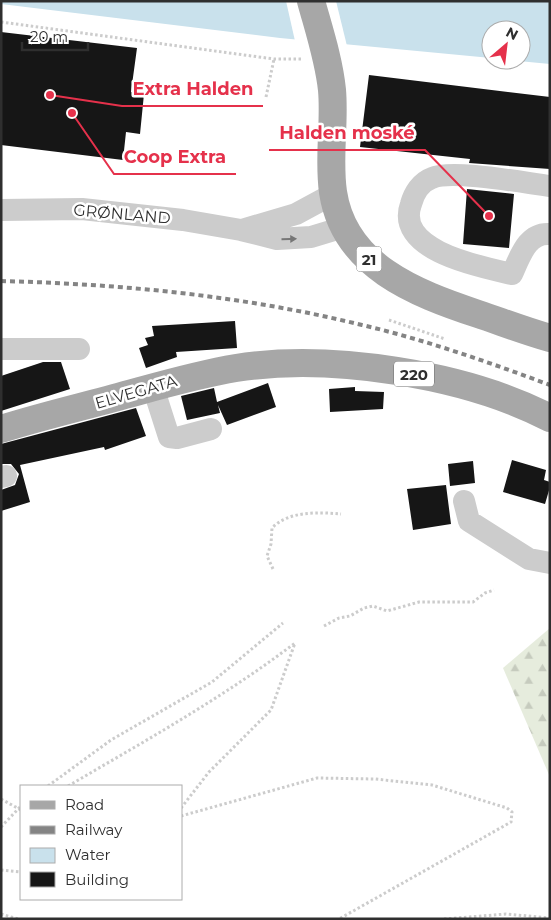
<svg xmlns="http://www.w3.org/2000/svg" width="551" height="920" font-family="Montserrat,sans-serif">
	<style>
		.forest { fill: url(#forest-firs) }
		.water { fill: #c9e1ec }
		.pier { fill: #fff }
		.building { fill: #161616 }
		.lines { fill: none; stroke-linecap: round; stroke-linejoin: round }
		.path { stroke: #ccc; stroke-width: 3; stroke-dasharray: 2.5 2.5; stroke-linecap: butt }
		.minor { stroke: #ccc; stroke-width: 22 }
		.major { stroke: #a7a7a7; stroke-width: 28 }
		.rail { stroke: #848484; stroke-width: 4; stroke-dasharray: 5 4; stroke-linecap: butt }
		.oneway { fill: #767676 }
		.labels { text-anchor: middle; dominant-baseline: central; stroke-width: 5; stroke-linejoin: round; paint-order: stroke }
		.shield { fill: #fff; stroke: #6d6d6d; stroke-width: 1 }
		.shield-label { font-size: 15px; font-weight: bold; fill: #2f2f2f }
		.street-label { font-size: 16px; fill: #2f2f2f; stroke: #fff }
		.leader { fill: none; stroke: #e5314b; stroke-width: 2 }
		.callout-dot { fill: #e5314b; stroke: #fff; stroke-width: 2 }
		.callout-label { font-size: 18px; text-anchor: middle; font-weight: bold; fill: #e5314b; stroke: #fff; stroke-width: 5; stroke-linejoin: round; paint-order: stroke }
	</style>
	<defs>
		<pattern id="forest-firs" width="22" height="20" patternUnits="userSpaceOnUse" patternTransform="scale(1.25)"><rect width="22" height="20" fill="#e6ecdd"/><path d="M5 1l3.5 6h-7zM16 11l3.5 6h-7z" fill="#c6cbbe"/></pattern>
	</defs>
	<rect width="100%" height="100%" fill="#fff"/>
	<path class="forest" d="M550,628V777L503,668Z"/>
	<path class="water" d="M1,1H550V64L508,60H521V30H491V58L280,38L1,4Z"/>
	<path class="pier" d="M286,1H336L347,46L295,41Z"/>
	<path class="building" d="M1,32L137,48L131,92L144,94L140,134L126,132L123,160L1,145Z
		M369,75L550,97V169L469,163L470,159L360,147Z
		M467,189L514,194L509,248L463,244Z
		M235,321L237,348L176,352L177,357L146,368L139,348L148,345L145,338L154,336L152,326Z
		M43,362H61L70,389L1,411V376Z
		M268,383L276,407L227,425L218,405L220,413L187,420L181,396L214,388L217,402Z
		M355,387V391L384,392L383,409L330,412L329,389Z
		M136,408L146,436L105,450L104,447L20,465L30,502L1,511V490L15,485L19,474L11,464H1V444Z
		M512,460L546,470L544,480L550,482V487L545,504L503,492Z
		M473,461L475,483L450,486L448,464Z
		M446,485L451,524L413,530L407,489Z"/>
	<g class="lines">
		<path class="path" d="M1,22L274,59H302
			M266,97L274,59
			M389,320L445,339
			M273,569L267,556L271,544L272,528C288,511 318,512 341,514
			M324,626L339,618L350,616L364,608L373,606L387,611L419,602H473L485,593L494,590
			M48,786L111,740L212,682L283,623
			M68,786C145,741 224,697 295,643
			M1,799L21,810
			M181,808L209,772L271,710L295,643
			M181,816L317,778L375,779L432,785L507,808L512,812L511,822L339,919
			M1,827L21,806
			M1,870L21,872
			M1,914L18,919
			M444,919L506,914L550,918"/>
		<path class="minor" d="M550,186C525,183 452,169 432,178C421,182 414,193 411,204C394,251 482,267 512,274C520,257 527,232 550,234
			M1,210L82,209L183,220L241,230L277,239L311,237L344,227
			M245,229L296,214L333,194
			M1,349H79
			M153,387L169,437L177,438L211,429
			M1,477L6,476
			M464,501L469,521L529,559L550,563"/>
		<path class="major" d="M311,1C319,30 329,60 332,90C335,124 328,157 333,192C344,266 415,293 478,314C502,322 525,331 550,338
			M1,429C39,417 77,408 114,398C155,387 194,375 236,368C330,353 465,374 550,418"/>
		<path class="rail" d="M1,281C123,284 244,296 362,325C426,340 488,362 550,385"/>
	</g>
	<defs><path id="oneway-solid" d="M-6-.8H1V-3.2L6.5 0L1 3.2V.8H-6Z" transform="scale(1.25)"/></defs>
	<use class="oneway" href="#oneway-solid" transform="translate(289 239) rotate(-1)"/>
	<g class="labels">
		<g class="shield">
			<rect x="356.5" y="246.5" width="25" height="25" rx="4"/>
			<rect x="394" y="361.5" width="40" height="25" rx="4"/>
		</g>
		<g class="shield-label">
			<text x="369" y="259">21</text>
			<text x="414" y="374">220</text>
		</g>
		<g class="street-label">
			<text transform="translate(122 214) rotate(5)">GRØNLAND</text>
			<text transform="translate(136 392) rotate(-16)">ELVEGATA</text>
		</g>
	</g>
	<path class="leader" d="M50 95L122 106H263M489 216L425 150H269M72 113L114 174H236"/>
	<g class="callout-dot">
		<circle cx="50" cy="95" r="5"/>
		<circle cx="489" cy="216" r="5"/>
		<circle cx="72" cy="113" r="5"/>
	</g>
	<g class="callout-label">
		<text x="193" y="95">Extra Halden</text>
		<text x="347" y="139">Halden moské</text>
		<text x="175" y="163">Coop Extra</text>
	</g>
	<rect width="551" height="920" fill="none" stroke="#2f2f2f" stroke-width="5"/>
	<rect x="20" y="785" width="162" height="115" fill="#ffffff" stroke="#acacac"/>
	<rect x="30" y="801" width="25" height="8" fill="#a7a7a7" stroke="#acacac"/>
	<text x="65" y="810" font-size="15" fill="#2f2f2f">Road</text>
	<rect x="30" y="826" width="25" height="8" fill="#848484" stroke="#acacac"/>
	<text x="65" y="835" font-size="15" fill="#2f2f2f">Railway</text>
	<rect x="30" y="848" width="25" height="15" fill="#c9e1ec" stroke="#acacac"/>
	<text x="65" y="860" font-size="15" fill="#2f2f2f">Water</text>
	<rect x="30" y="872" width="25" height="15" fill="#161616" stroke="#acacac"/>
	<text x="65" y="885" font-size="15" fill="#2f2f2f">Building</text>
	<g transform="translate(506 45) rotate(28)"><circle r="24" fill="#ffffff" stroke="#acacac"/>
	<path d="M0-4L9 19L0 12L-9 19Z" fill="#e5314b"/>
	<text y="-8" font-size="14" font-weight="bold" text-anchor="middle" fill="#2f2f2f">N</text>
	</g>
	<path d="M22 42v8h66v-8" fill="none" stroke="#2f2f2f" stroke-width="2.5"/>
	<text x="30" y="42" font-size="15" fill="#2f2f2f" stroke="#ffffff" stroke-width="4" paint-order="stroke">20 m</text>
</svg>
